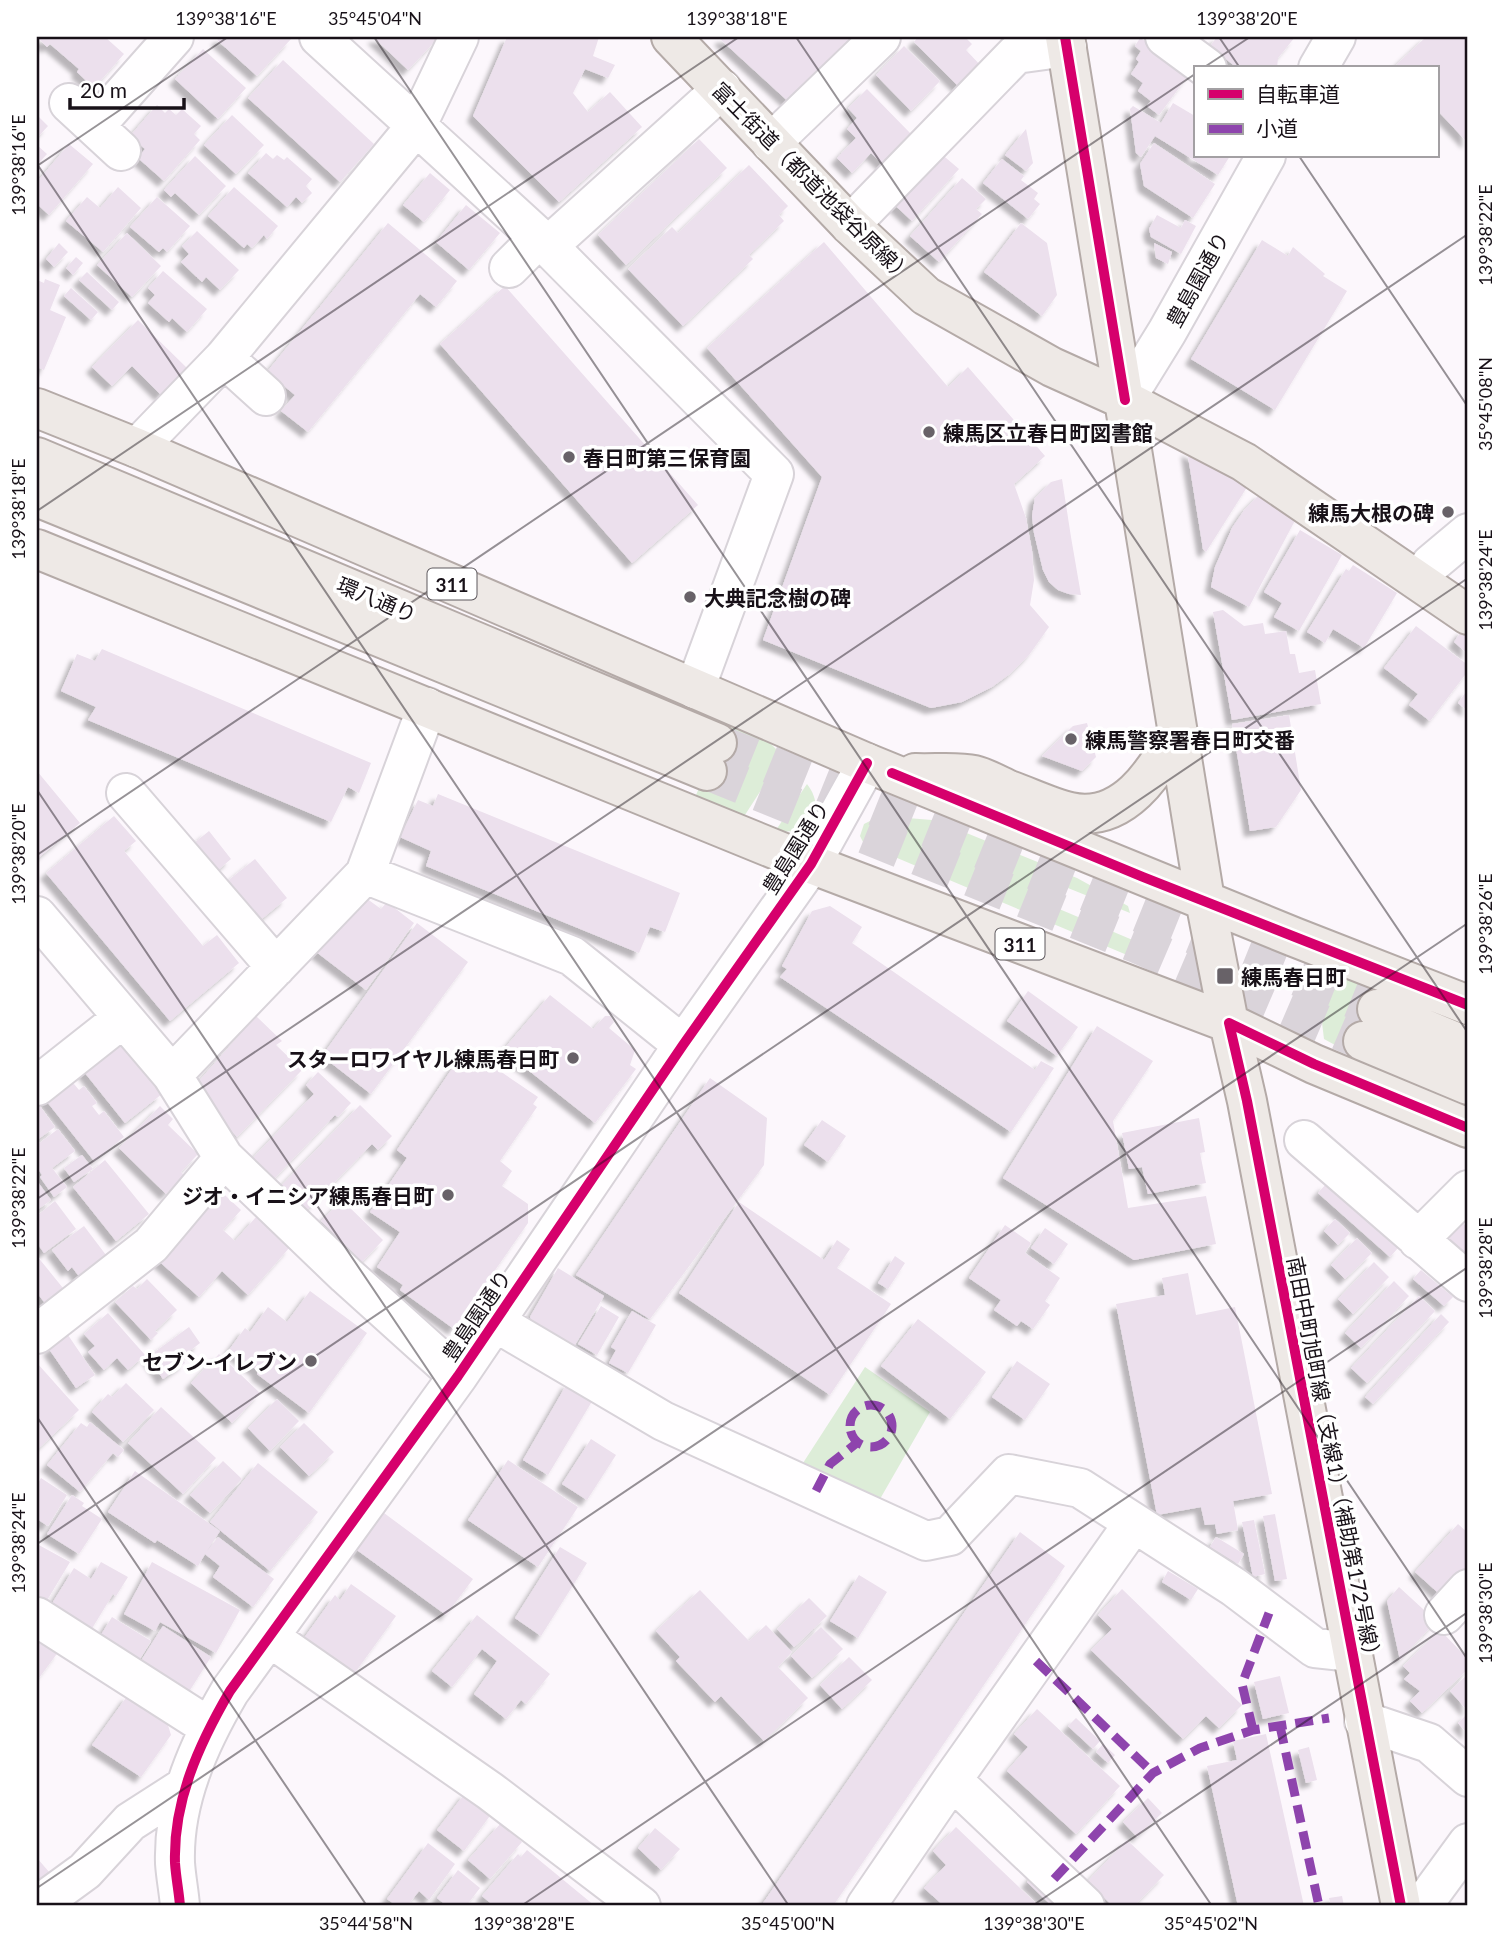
<svg xmlns="http://www.w3.org/2000/svg" width="1505" height="1943" font-family="Lato,'Noto Sans JP',sans-serif">
	<style>
		.green { fill: #ddedd8 }
		.building { fill: #ece0ed; filter: url(#shadow) }
		.lines { fill: none; stroke-linecap: round; stroke-linejoin: round }
		.major-tunnel { stroke: #dad4da; stroke-width: 38; stroke-dasharray: 38 19; stroke-linecap: butt }
		.minor-casing { stroke: #d8d3d9; stroke-width: 42 }
		.major-casing { stroke: #b4aaa7; stroke-width: 42 }
		.minor { stroke: #fffeff; stroke-width: 38 }
		.major { stroke: #eee9e6; stroke-width: 38 }
		.quiet { stroke: #8e44ad; stroke-width: 9; stroke-dasharray: 18 9; stroke-linecap: butt }
		.cycleway-casing { stroke: #fff; stroke-width: 15 }
		.cycleway { stroke: #d6006c; stroke-width: 10 }
		.ticks { fill: none; stroke: #181118; stroke-width: 2; stroke-opacity: 0.45 }
		.poi-dot { fill: #686268; stroke: #fff; stroke-width: 2.5 }
		.labels { text-anchor: middle; dominant-baseline: central; stroke-width: 7; stroke-linejoin: round; paint-order: stroke }
		.shield { fill: #fff; stroke: #5d585d; stroke-width: 2 }
		.shield-label { font-size: 19px; font-weight: bold; fill: #181118 }
		.street-label { font-size: 21px; fill: #181118; stroke: #fff }
		.poi-label { font-size: 21px; font-weight: bold; fill: #181118; stroke: #fff; text-anchor: start }
		.neatline { fill: none; stroke: #181118; stroke-width: 2.5 }
		.ticks-label { font-size: 18px; text-anchor: middle; fill: #181118 }
	</style>
	<defs>
		<filter id="shadow"><feDropShadow dx="-6" dy="6" stdDeviation="2" flood-color="#0004"/></filter>
	</defs>
	<rect width="100%" height="100%" fill="#fcf7fc"/>
	<path class="green" d="M726,722L770,743L783,756L743,818L694,800Z
		M807,784C828,811 808,838 776,830Z
		M895,817L932,820L969,834L1077,878L1128,906L1130,913L1053,882L1043,889L1042,897L1045,903L1135,941C1139,945 1137,952 1132,955H1127L864,844L860,836L864,824L872,820Z
		M1315,965L1384,991L1357,1057L1324,1039Z
		M865,1367L930,1412L880,1499L803,1463Z"/>
	<path class="building" d="M37,37H105L124,54L94,88L77,72L79,69L50,44L47,47Z
		M220,37H288L291,39L257,76L217,40Z
		M373,37H439L408,70Z
		M507,37H599L593,56L615,65L608,78L585,69L573,93L588,112L610,92L642,127L559,202L473,116Z
		M723,37H855L792,105L720,39Z
		M918,37H969L967,39L972,44L966,50L983,68L962,90L914,42Z
		M1217,37H1295L1278,58L1277,68H1251L1247,65L1244,68H1237L1210,46Z
		M1426,37H1468V143L1437,110V68H1398L1395,66Z
		M1140,38L1193,69L1159,115L1147,106L1151,101L1138,91L1143,83L1131,74L1139,62L1136,59L1141,51L1135,46Z
		M904,46L940,81L911,111L876,75Z
		M203,49L246,88L218,119L175,79Z
		M283,60L374,144L340,182L248,98Z
		M867,89L913,136L884,165L871,153L852,173L837,158L856,138L847,129L857,118L848,108Z
		M1173,103L1195,116V156H1230L1218,175L1155,136L1141,157L1136,153L1130,109L1133,106L1161,123Z
		M157,105L165,113L169,109L176,115L182,109L201,126L194,134L200,140L164,181L138,158L145,149L130,136Z
		M37,115L48,126L37,138Z
		M232,115L264,145L236,174L204,145Z
		M1026,129L1033,163L1026,171L1005,155Z
		M699,139L727,168L626,265L598,235Z
		M1154,143L1215,184L1193,218L1144,186L1140,164Z
		M69,144L93,164L49,215L37,204V182Z
		M37,145L47,154L37,165Z
		M939,152L959,169L912,221L887,198Z
		M266,153L273,159L277,155L284,160L287,157L312,179L306,186L312,193L302,203L296,197L287,207L248,173Z
		M195,156L226,186L199,215L175,193L171,197L164,190Z
		M1002,159L1024,176L1021,180L1038,193L1034,199L1040,204L1028,219L983,183Z
		M749,165L788,206L779,215L784,221L749,255L753,259L683,326L628,269L672,227L678,233Z
		M430,173L450,190L424,222L403,205Z
		M962,178L986,199L976,209L982,214L939,262L910,236Z
		M118,187L141,208L103,252L66,221L87,197L100,208Z
		M234,187L278,226L267,239L264,235L252,248L247,244L244,248L208,216Z
		M157,197L190,226L167,252L163,248L159,252L130,227Z
		M466,205L500,233L469,270L436,242Z
		M1157,215L1181,228L1185,220L1196,226L1181,254L1151,237L1149,229Z
		M388,223L457,281L436,307L420,294L308,432L281,411L295,395L267,372Z
		M1021,223L1047,243L1057,295L1042,316L984,272Z
		M197,231L239,270L220,290L206,277L202,282L181,262L189,254L182,246Z
		M127,233L161,266L132,297L97,265Z
		M1262,240L1288,256L1293,247L1325,274L1323,276L1347,291L1275,410L1191,359Z
		M824,242L948,387L968,367L1045,456L1014,484L1026,518L1032,551L1034,580L1030,605L1049,627L1029,655L1011,673L992,687L962,702L931,708L763,640L822,477L707,348Z
		M59,243L68,252L54,267L46,259Z
		M1154,243L1172,252L1168,264L1156,258Z
		M76,257L83,263L73,275L66,268Z
		M163,271L207,309L187,332L172,318L169,322L148,303L155,295L148,288Z
		M87,272L119,302L112,310L79,280Z
		M45,279L60,285L50,310L66,317L44,370L37,367V280L44,283Z
		M505,286L698,505L632,563L440,344Z
		M71,288L98,312L91,320L64,296Z
		M138,320L187,368L161,395L132,366L112,386L92,367Z
		M1187,450L1249,484L1206,552L1203,549Z
		M1062,479L1071,537L1081,595L1069,594L1058,590L1049,582L1043,570L1034,533L1032,516L1035,498L1051,482Z
		M1261,493L1299,513L1249,607L1211,587L1215,567L1232,528L1245,509Z
		M1300,530L1342,555L1299,631L1274,617L1282,603L1264,592Z
		M1353,565L1397,593L1364,648L1333,629L1325,643L1307,632L1346,569L1349,571Z
		M1223,610L1244,626L1263,623L1265,634L1286,631L1290,654H1295L1299,673L1315,670L1321,704L1232,720L1213,612Z
		M1416,626L1468,665V671L1430,721L1409,705L1418,694L1384,668Z
		M1463,629L1468,633V654L1454,642Z
		M102,649L371,763L359,793L348,787L331,822L88,720L96,707L61,691L77,654L95,661Z
		M1468,689V711L1458,703Z
		M1289,715L1301,790L1276,827L1250,831L1232,724Z
		M1087,723L1096,757L1082,771L1042,756L1073,726Z
		M37,771L80,823L37,859Z
		M438,794L680,893L665,932L650,927L639,953L426,866L431,851L400,837L418,800L433,806Z
		M114,816L136,841L124,851L203,946L217,935L239,963L170,1021L46,873Z
		M209,831L231,859L211,876L188,848Z
		M255,859L287,898L251,928L219,888Z
		M366,898L381,909L387,902L414,923L366,990L315,951Z
		M830,906L862,927L852,943L1035,1070L1041,1061L1054,1068L1011,1132L780,977L787,969L782,966L812,911Z
		M417,923L468,962L371,1094L322,1056Z
		M1028,991L1078,1027L1057,1056L1007,1021Z
		M550,995L593,1029L605,1016H610L614,1022L609,1028L635,1050L630,1065L636,1069L595,1123L503,1050Z
		M256,1016L282,1041L276,1045L302,1070L237,1137L216,1116L199,1081Z
		M1097,1026L1153,1061L1113,1121L1128,1208L1206,1196L1216,1244L1134,1260L1003,1178Z
		M117,1038L162,1094L125,1123L81,1068Z
		M466,1048L538,1097L533,1104L537,1107L500,1161L512,1171L502,1186L528,1204V1223L454,1329L400,1290L403,1285L377,1267L400,1232L370,1212L407,1158L397,1150Z
		M318,1072L351,1103L338,1117L335,1115L271,1182L250,1161L314,1094L306,1085Z
		M69,1078L79,1090L84,1086L97,1103L92,1106L99,1115L104,1111L124,1137L94,1161L44,1098Z
		M710,1078L767,1118L764,1165L650,1319L576,1275Z
		M37,1102L55,1127L37,1140Z
		M360,1105L392,1136L378,1150L372,1144L302,1215L277,1190Z
		M160,1106L173,1119L168,1125L198,1154L181,1172L184,1175L166,1194L119,1148Z
		M1199,1118L1205,1152L1200,1153L1206,1183L1148,1194L1142,1167L1129,1169L1122,1133Z
		M822,1120L846,1136L828,1162L804,1145Z
		M58,1129L75,1151L52,1168L67,1187L54,1197L40,1177L42,1175L37,1167V1145Z
		M82,1155L93,1169L74,1182L64,1168Z
		M105,1160L149,1214L116,1241L73,1187Z
		M37,1181L51,1200L37,1210Z
		M1326,1184L1398,1248L1390,1257L1318,1193Z
		M214,1185L241,1210L223,1230L235,1241L256,1217L290,1247L248,1295L222,1271L199,1297L152,1255Z
		M342,1200L383,1240L362,1262L321,1221Z
		M55,1201L76,1229L44,1253L37,1243V1216Z
		M739,1202L824,1260L837,1240L850,1249L837,1268L891,1304L830,1395L679,1293Z
		M1335,1219L1350,1233L1338,1245L1324,1231Z
		M1463,1223L1468,1228V1262L1447,1240Z
		M1005,1225L1031,1243L1025,1253L1060,1278L1045,1301L1050,1305L1033,1329L1021,1321L1017,1326L994,1310L1001,1300L969,1278Z
		M84,1226L106,1255L81,1279L72,1267L68,1271L52,1250Z
		M1045,1228L1068,1244L1054,1264L1031,1248Z
		M1357,1238L1372,1253L1345,1279L1331,1265Z
		M37,1256L67,1293L49,1308L37,1293Z
		M895,1256L905,1263L888,1289L878,1283Z
		M1374,1262L1389,1277L1353,1314L1338,1299Z
		M558,1268L604,1296L573,1348L532,1323L530,1317Z
		M1421,1270L1453,1297L1444,1306L1413,1279Z
		M1188,1273L1196,1315L1235,1307L1272,1494L1233,1501L1238,1530L1217,1534L1215,1524L1205,1525L1201,1507L1157,1515L1116,1304L1165,1295L1162,1278Z
		M147,1279L177,1310L155,1331L158,1333L151,1340L115,1302L133,1286L137,1289Z
		M1394,1281L1409,1296L1361,1348L1345,1333Z
		M310,1291L367,1333L309,1413L257,1374L258,1371L229,1350L245,1328L250,1332L268,1307L287,1322Z
		M1419,1296L1435,1311L1367,1383L1351,1368Z
		M601,1306L619,1317L597,1355L578,1344Z
		M632,1311L656,1325L628,1373L609,1363L616,1350L611,1347Z
		M108,1313L145,1355L128,1370L117,1358L104,1370L88,1352L95,1346L84,1334Z
		M1441,1314L1449,1322L1373,1404L1365,1397Z
		M918,1319L986,1372L950,1419L881,1366Z
		M189,1327L200,1343L182,1357L185,1363L163,1379L148,1357Z
		M68,1335L95,1375L76,1388L49,1349Z
		M219,1354L260,1393L232,1423L191,1383Z
		M1017,1361L1050,1384L1025,1420L992,1397Z
		M37,1363L79,1410L37,1450Z
		M568,1382L594,1398L548,1475L523,1460Z
		M126,1383L154,1410L123,1442L92,1412L108,1394L112,1397Z
		M277,1399L299,1421L270,1451L248,1428Z
		M161,1407L216,1458L183,1494L128,1443Z
		M90,1422L124,1450L118,1457L113,1453L80,1492L47,1465L81,1423L87,1427Z
		M304,1423L334,1452L309,1476L280,1447Z
		M591,1439L616,1455L587,1500L562,1484Z
		M508,1460L578,1507L538,1567L468,1520Z
		M223,1461L242,1479L210,1513L190,1495Z
		M258,1463L318,1512L270,1571L210,1522Z
		M135,1471L220,1531L207,1551L218,1537L274,1579L253,1607L213,1577L220,1566L205,1554L198,1566L157,1540L155,1543L108,1512Z
		M41,1478L67,1495L48,1526L37,1519V1485Z
		M72,1495L84,1503L82,1506L102,1519L79,1554L47,1534Z
		M384,1513L473,1579L446,1615L357,1550Z
		M1275,1514L1287,1579L1275,1581L1263,1516Z
		M1254,1520L1265,1574L1253,1577L1242,1522Z
		M1458,1524L1468,1533V1573L1445,1599L1415,1572Z
		M1020,1532L1065,1566L833,1906H761Z
		M1216,1537L1244,1554L1238,1564L1210,1547Z
		M37,1544L70,1562L43,1607L37,1603Z
		M560,1547L587,1563L541,1636L515,1618Z
		M101,1562L128,1577L116,1596L113,1594L88,1635L48,1610L74,1568L91,1579Z
		M152,1562L240,1610L216,1653L160,1622L155,1631L124,1614Z
		M1168,1571L1198,1589L1191,1600L1162,1582Z
		M859,1575L887,1592L858,1638L830,1621Z
		M351,1584L396,1616L354,1674L304,1638L335,1595L340,1600Z
		M1399,1587L1436,1621L1400,1660L1387,1601Z
		M1122,1589L1242,1705L1219,1728L1206,1716L1183,1739L1091,1650L1112,1629L1098,1615Z
		M700,1590L749,1641L766,1625L792,1652L778,1667L808,1698L764,1741L721,1696L715,1702L676,1661L680,1657L656,1631Z
		M809,1598L827,1616L794,1647L777,1629Z
		M477,1615L550,1674L526,1704L521,1700L506,1719L474,1694L497,1661L482,1649L452,1687L432,1671Z
		M112,1617L151,1641L135,1667L96,1643Z
		M163,1626L211,1657L185,1698L137,1667Z
		M821,1627L843,1649L812,1678L791,1656Z
		M1440,1630L1468,1659V1669L1422,1713L1410,1701L1420,1691L1404,1679L1410,1673L1403,1666Z
		M37,1637L59,1651L39,1678L37,1676Z
		M849,1657L872,1680L842,1709L820,1685Z
		M1468,1674V1711L1450,1691Z
		M1280,1676L1289,1713L1263,1719L1254,1682Z
		M128,1695L167,1722L171,1735L141,1777L92,1745Z
		M1037,1709L1120,1786L1076,1834L1007,1771L1028,1747L1014,1734Z
		M1468,1713V1734L1458,1723Z
		M1076,1718L1100,1741L1093,1749L1068,1726Z
		M1266,1734L1304,1906H1238L1207,1766L1237,1760L1233,1741Z
		M1103,1744L1115,1755L1108,1763L1096,1752Z
		M1309,1747L1317,1780L1306,1783L1298,1750Z
		M466,1792L492,1813L464,1851L437,1830Z
		M1148,1798L1162,1813L1137,1837L1123,1822Z
		M501,1823L522,1842L490,1879L468,1860Z
		M956,1827L1039,1906H944L924,1888L946,1865L933,1851Z
		M655,1828L680,1849L661,1870L638,1848Z
		M1127,1840L1164,1875L1134,1906H1113L1087,1882Z
		M428,1843L455,1864L429,1900L419,1891L407,1906H397L387,1899Z
		M527,1850L595,1906H494L482,1896L518,1854L521,1857Z
		M37,1858L50,1873L37,1885Z
		M458,1870L480,1888L466,1906H447L437,1898Z
		M1037,1870L1075,1906H1052L1027,1882Z
		M1342,1896L1344,1906H1331L1329,1898Z"/>
	<g class="lines">
		<path class="major-tunnel" d="M717,743L1377,1009
			M707,771L1136,944L1363,1041"/>
		<defs>
			<path id="minor" d="M319,37L548,246L774,474L695,689
				M1165,37L1207,68
				M1318,68L1336,37
				M69,103L121,151
				M95,126L174,37
				M771,143L881,37
				M850,225L1016,54L1067,47
				M548,246L722,89
				M509,268L539,238
				M224,358L266,396
				M1125,400L1167,332L1266,156
				M137,448L224,358L417,125L459,37
				M1420,580L1431,564L1468,533
				M126,793L276,967
				M365,874L572,956L683,1045
				M37,916L172,1075L224,1158L346,1275L458,1376
				M172,1075L365,874L427,707
				M37,1086L123,1018
				M1304,1140L1468,1282
				M1418,1240L1468,1190
				M495,1322L663,1421L926,1541L950,1536L1009,1474L1080,1488L1234,1587L1315,1648L1352,1652
				M37,1334L151,1245L224,1158
				M1444,1615L1468,1589
				M37,1617L209,1727
				M269,1637L490,1791L641,1906
				M1364,1721L1429,1743L1468,1777
				M952,1780L1085,1906
				M37,1906L85,1871L130,1822L186,1786
				M180,1906C179,1892 176,1878 175,1863C173,1801 199,1744 230,1691L458,1376L683,1045L811,864L867,763
				M866,1906L952,1780L1133,1524
				M1422,1906L1468,1843"/>
			<path id="major" d="M671,37L850,225L926,296L1052,367L1125,400L1244,462L1468,615
				M1065,37L1205,900L1229,1023L1247,1101L1401,1906
				M37,408L137,448L867,763L1294,937L1468,1005
				M37,457L717,743
				M37,497L707,771
				M37,549L811,864L1229,1023L1314,1064L1468,1128
				M915,773C933,774 957,771 974,775C986,778 998,785 1009,790C1029,797 1049,807 1070,812C1123,824 1156,772 1177,732
				M1377,1009L1468,1047
				M1363,1041L1468,1085"/>
		</defs>
		<use href="#minor" class="minor-casing"/>
		<use href="#major" class="major-casing"/>
		<use href="#minor" class="minor"/>
		<use href="#major" class="major"/>
		<path class="quiet" d="M850 1426a21 21 0 1 1 42 0a21 21 0 1 1-42 0Z
			M816,1491L830,1464L858,1442
			M1036,1661L1153,1773
			M1280,1726L1319,1906
			M1253,1730L1242,1684L1269,1613
			M1054,1879L1153,1773L1200,1748L1253,1730L1329,1718"/>
		<defs>
			<path id="cycleway" d="M1065,37L1125,400
				M892,773L1143,877L1468,1005
				M1229,1023L1247,1101L1401,1906
				M1229,1023L1314,1064L1468,1128
				M180,1906C179,1892 176,1878 175,1863C173,1801 199,1744 230,1691L458,1376L683,1045L811,864L867,763"/>
		</defs>
		<use href="#cycleway" class="cycleway-casing"/>
		<use href="#cycleway" class="cycleway"/>
	</g>
	<path class="ticks" d="M374,37L1468,1660M796,37L1468,1033M1219,37L1240,68M1203,68L1250,37M1299,156L1468,407M37,164L1212,1906M37,166L228,37M37,511L739,37M37,790L789,1906M37,855L1195,74M37,1199L1468,234M37,1417L367,1906M37,1544L1468,578M37,1888L1468,923M521,1906L1468,1267M1032,1906L1468,1612"/>
	<g class="poi-dot">
		<circle cx="929" cy="432" r="7"/>
		<circle cx="569" cy="457" r="7"/>
		<circle cx="1448" cy="512" r="7"/>
		<circle cx="690" cy="597" r="7"/>
		<circle cx="1071" cy="739" r="7"/>
		<rect x="1216" y="967" width="18" height="18" rx="3.5"/>
		<circle cx="573" cy="1058" r="7"/>
		<circle cx="448" cy="1195" r="7"/>
		<circle cx="311" cy="1361" r="7"/>
	</g>
	<g class="labels">
		<g class="shield">
			<rect x="427.5" y="568.5" width="49" height="31" rx="5"/>
			<rect x="995.5" y="928.5" width="49" height="31" rx="5"/>
		</g>
		<g class="shield-label">
			<text x="452" y="584">311</text>
			<text x="1020" y="944">311</text>
		</g>
		<g class="street-label">
			<text transform="translate(813 182) rotate(45)">富士街道（都道池袋谷原線）</text>
			<text transform="translate(1197 279) rotate(-61)">豊島園通り</text>
			<text transform="translate(377 599) rotate(23)">環八通り</text>
			<text transform="translate(795 847) rotate(-58)">豊島園通り</text>
			<text transform="translate(476 1315) rotate(-56)">豊島園通り</text>
			<text transform="translate(1335 1461) rotate(79)">南田中町旭町線（支線1）（補助第172号線）</text>
		</g>
		<g class="poi-label">
			<text x="943" y="432">練馬区立春日町図書館</text>
			<text x="583" y="457">春日町第三保育園</text>
			<text x="1434" y="512" text-anchor="end">練馬大根の碑</text>
			<text x="704" y="597">大典記念樹の碑</text>
			<text x="1085" y="739">練馬警察署春日町交番</text>
			<text x="1241" y="976">練馬春日町</text>
			<text x="559" y="1058" text-anchor="end">スターロワイヤル練馬春日町</text>
			<text x="434" y="1195" text-anchor="end">ジオ・イニシア練馬春日町</text>
			<text x="297" y="1361" text-anchor="end">セブン-イレブン</text>
		</g>
	</g>
	<rect width="1505" height="1943" fill="none" stroke="#ffffff" stroke-width="77"/>
	<rect x="1194" y="66" width="245" height="91" fill="#ffffff" stroke="#a3a0a3" stroke-width="2"/>
	<rect x="1208" y="89" width="35" height="10" fill="#d6006c" stroke="#a3a0a3" stroke-width="2"/>
	<text x="1256" y="102" font-size="21" fill="#181118">自転車道</text>
	<rect x="1208" y="124" width="35" height="10" fill="#8e44ad" stroke="#a3a0a3" stroke-width="2"/>
	<text x="1256" y="136" font-size="21" fill="#181118">小道</text>
	<path d="M70 98v10h114v-10" fill="none" stroke="#181118" stroke-width="3.5"/>
	<text x="80" y="98" font-size="21" fill="#181118" stroke="#ffffff" stroke-width="5" paint-order="stroke">20 m</text>
	<rect x="38" y="38" width="1428" height="1866" class="neatline"/>
	<g class="ticks-label">
		<text x="226" y="25">139°38'16"E</text>
		<text x="375" y="25">35°45'04"N</text>
		<text x="737" y="25">139°38'18"E</text>
		<text x="1247" y="25">139°38'20"E</text>
		<text transform="translate(19 165) rotate(-90)" y="6">139°38'16"E</text>
		<text transform="translate(1486 235) rotate(-90)" y="6">139°38'22"E</text>
		<text transform="translate(1486 404) rotate(-90)" y="6">35°45'08"N</text>
		<text transform="translate(19 509) rotate(-90)" y="6">139°38'18"E</text>
		<text transform="translate(1486 580) rotate(-90)" y="6">139°38'24"E</text>
		<text transform="translate(19 854) rotate(-90)" y="6">139°38'20"E</text>
		<text transform="translate(1486 924) rotate(-90)" y="6">139°38'26"E</text>
		<text transform="translate(19 1198) rotate(-90)" y="6">139°38'22"E</text>
		<text transform="translate(1486 1268) rotate(-90)" y="6">139°38'28"E</text>
		<text transform="translate(19 1543) rotate(-90)" y="6">139°38'24"E</text>
		<text transform="translate(1486 1613) rotate(-90)" y="6">139°38'30"E</text>
		<text x="366" y="1930">35°44'58"N</text>
		<text x="524" y="1930">139°38'28"E</text>
		<text x="788" y="1930">35°45'00"N</text>
		<text x="1034" y="1930">139°38'30"E</text>
		<text x="1211" y="1930">35°45'02"N</text>
	</g>
</svg>
